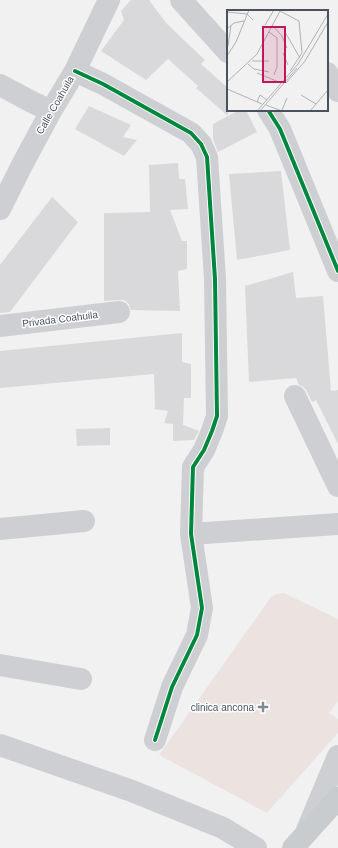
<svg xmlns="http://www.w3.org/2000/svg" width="338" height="848" font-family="Arial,sans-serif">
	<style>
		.medical { fill: #ece3e1 }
		.building { fill: #d9d9db }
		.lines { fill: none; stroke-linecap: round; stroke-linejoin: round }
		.minor { stroke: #cdcfd2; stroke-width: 22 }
		.major { stroke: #c9cccf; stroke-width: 22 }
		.cycleway-casing { stroke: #fff; stroke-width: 6 }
		.cycleway { stroke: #00873e; stroke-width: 4 }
		.poi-dot { fill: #848a91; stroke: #fff; stroke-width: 1.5 }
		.labels { text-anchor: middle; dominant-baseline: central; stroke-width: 3; stroke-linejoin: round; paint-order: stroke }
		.street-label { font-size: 10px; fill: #49525d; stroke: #fff }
		.poi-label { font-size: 10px; fill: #49525d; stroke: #fff; text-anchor: end }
		.inset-road { fill: none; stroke: #aeb1b6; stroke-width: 1 }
		.view { fill: #c2185b; fill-opacity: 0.15; stroke: #c2185b; stroke-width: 2 }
		.inset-edge { fill: none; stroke: #49525d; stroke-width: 2 }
	</style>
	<rect width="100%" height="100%" fill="#f2f1f1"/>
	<path class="medical" d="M284,593L338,619V701L329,713L338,719V733L267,813L159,755L271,597L276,594Z"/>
	<path class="building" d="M131,0H149L167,24L205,60L201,64L228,88V116L240,110H246L257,132L218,152L213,139V124L228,116L196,88L198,86L168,59L146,80L101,51L124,20L121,11Z
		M89,106L131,125L123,137L137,140L124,156L75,129Z
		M178,163L179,179H185L188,209L170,210L182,241H187V269L178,271L180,311L131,310L129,304L124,300H118L104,301V213L150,212L149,165Z
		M281,171L290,250L237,260L229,174Z
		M52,197L78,222L10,312L0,313V265Z
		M293,272L296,298L323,296L331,391L338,390V444L316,400L312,402L306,390L302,386L299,385L296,378L249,382L245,286Z
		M182,333V362L191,364V398H184L183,425L181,424L199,431L194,440L173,441V424L164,423L168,411L155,409L154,374L0,388V351Z
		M110,428V445L77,446L76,429Z"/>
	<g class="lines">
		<path class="minor" d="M181,0L228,52
			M75,71L103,84L191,133L201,144L207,157L215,279L217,416L212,431L204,450L193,467L191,534L202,608L197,635L172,687L155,740
			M327,73L338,91
			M0,85L30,101L51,111
			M268,110L280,129L338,271
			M0,209L22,165L51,111L75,71L109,0
			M0,326L119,312
			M295,396L338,486
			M0,529L84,521
			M191,534L338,524
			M0,665L81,679
			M0,745L132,791L223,828L256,848
			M307,830L338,756"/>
		<path class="major" d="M293,848L338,798"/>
		<defs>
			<path id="cycleway" d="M75,71L103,84L191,133L201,144L207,157L215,279L217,416L212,431L204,450L193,467L191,534L202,608L197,635L172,687L155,740
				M268,110L280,129L338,271"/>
		</defs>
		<use href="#cycleway" class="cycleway-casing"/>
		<use href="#cycleway" class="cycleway"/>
	</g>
	<path class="poi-dot" d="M261 701h4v4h4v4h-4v4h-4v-4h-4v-4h4z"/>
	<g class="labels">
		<g class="street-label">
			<text transform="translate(55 105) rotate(-60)">Calle Coahuila</text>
			<text transform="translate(60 319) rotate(-7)">Privada Coahuila</text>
		</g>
		<g class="poi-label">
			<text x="254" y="707">clinica ancona</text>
		</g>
	</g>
	<g transform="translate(227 10)">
		<rect width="101" height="101" fill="#f2f1f1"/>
		<path class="inset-road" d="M0,2L20,4L26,10M38,15L47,0M45,15L55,26L60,38M0,19L7,13L17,11M42,22L50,28V57L47,65M58,22L73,48M1,36L4,15M56,43L61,55M0,46L9,32L22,0M25,51H42M21,54L27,59L42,62M30,63L54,73M0,72L30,44L53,1L72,11L75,43L63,61M59,73L78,51L101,12M0,79L35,94M74,85L89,94M30,92L33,85L40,90M39,95L55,101M55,100L60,88M30,101L71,54L101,4M33,101L70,58M83,101L101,80"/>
		<path class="view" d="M36,17H58V72H36Z"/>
		<rect width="101" height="101" class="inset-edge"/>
	</g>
</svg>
